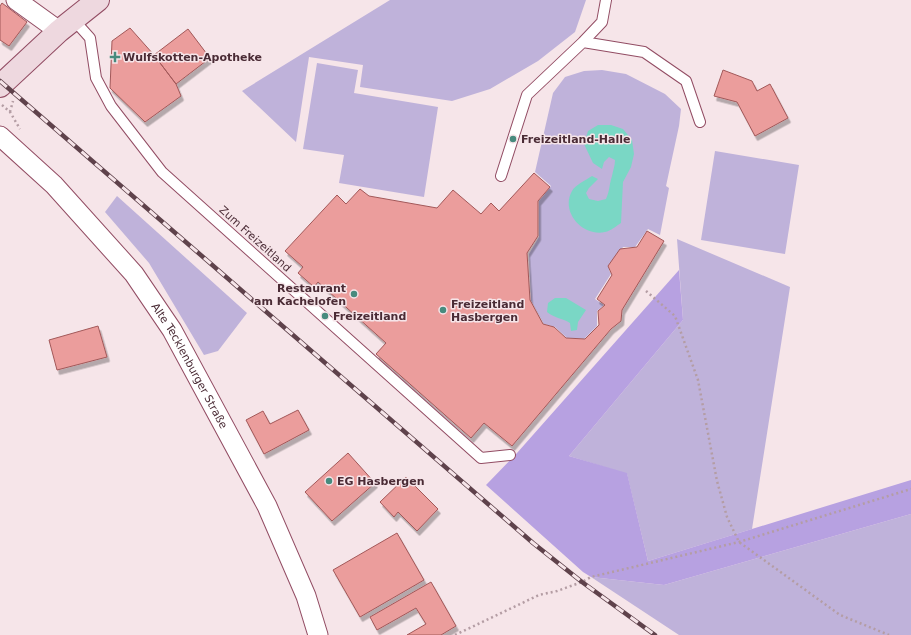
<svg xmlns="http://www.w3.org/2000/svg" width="911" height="635" font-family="'DejaVu Sans',sans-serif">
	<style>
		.green { fill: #bfb2da }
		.forest { fill: #b7a1e1 }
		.water { fill: #7ad7c5 }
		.building { fill: #eb9d9c; stroke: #a25859; filter: url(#shadow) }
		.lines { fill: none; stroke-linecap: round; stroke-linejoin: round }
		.lane-casing { stroke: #924c63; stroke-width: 12 }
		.street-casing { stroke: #924c63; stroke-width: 21 }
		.secondary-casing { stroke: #924c63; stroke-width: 24 }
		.path { stroke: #b49da4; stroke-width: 2.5; stroke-dasharray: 2 3; stroke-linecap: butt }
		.lane { stroke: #fff; stroke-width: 10 }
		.street { stroke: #fff; stroke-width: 19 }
		.secondary { stroke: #eed8df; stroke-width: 22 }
		.rail-casing { stroke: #5f424b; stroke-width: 4.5 }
		.rail { stroke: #f6e5e9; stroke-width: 3; stroke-dasharray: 9; stroke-linecap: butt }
		.poi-dot { fill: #478b7e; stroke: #f6e5e9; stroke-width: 1.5 }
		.labels { text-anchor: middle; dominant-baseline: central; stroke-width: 3; stroke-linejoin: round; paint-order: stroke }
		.poi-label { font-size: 11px; font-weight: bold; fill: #4a2b35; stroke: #f6e5e9; text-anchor: start }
		.street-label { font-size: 11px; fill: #4a2b35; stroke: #f6e5e9 }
	</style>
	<defs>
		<filter id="shadow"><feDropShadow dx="2.5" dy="4.5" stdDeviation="0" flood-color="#0004"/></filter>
	</defs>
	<rect width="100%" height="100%" fill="#f6e5e9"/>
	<path class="green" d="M390,0H586L575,32L538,61L490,89L452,101L360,87L363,65L309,57L296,142L242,91Z
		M317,63L358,70L354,93L438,107L424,197L339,183L344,155L303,149Z
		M602,70L626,74L665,94L681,109L679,126L666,186L669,188L660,235L648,229L635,247H623L609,270L611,274L595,299L604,305L597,311V326L584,339L567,338L555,327L544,324L531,301L529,254L539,237V201L551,186L535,172L553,93L565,77L584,71Z
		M715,151L799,165L785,254L701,240Z
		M117,196L247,313L218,351L204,355L149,263L105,212Z
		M677,239L790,287L752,529L648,561L627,474L569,456L683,320Z
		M911,514V635H679L591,577L664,585Z"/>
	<path class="forest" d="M679,270L683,320L569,456L627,473L648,561L911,480V514L664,585L591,577L583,572L486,485L517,453Z"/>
	<path class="water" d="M598,125H611L623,129L632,140L634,154L631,167L623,182L621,223C616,226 611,231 605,232C583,237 560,212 572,191C575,185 586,180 592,176L598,179L589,188L586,193L589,199L598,201L606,199C610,190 609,185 612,176C613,170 615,166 615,160L609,157L604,162L602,169L593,163L584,144L588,131Z
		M555,298H566L586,310L578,322L577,330L571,331L570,323C562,318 554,318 547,312L548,303Z"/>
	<path class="building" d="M2,3L27,22L9,46L0,40V6Z
		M130,28L154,55L176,84L181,96L145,122L110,88L112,41Z
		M188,29L210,58L176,84L154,55Z
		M723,70L752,81L757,91L770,84L788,118L755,136L737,102L714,96Z
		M534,173L550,187L538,201V236L527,253L530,300L543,324L554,327L566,338L585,339L599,325L598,311L605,305L597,299L612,275L608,266L620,249L637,247L647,231L664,241L622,310L621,321L611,329L512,446L484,423L471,438L376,354L386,343L318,282L314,287L298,273L303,267L285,251L337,195L346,204L360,189L369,196L437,208L453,190L481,214L491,203L499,211Z
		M98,326L107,357L57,370L49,340Z
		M298,410L309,430L264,454L246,420L263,411L270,424Z
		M348,453L375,483L332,521L305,492Z
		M406,477L438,509L417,531L398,512L394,517L380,502Z
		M397,533L424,580L360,617L333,570Z
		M431,582L456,626L441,635H407L426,624L416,608L377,630L370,617Z"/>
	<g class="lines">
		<defs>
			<path id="lane" d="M73,19L90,38L96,78L111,106L162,172L481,458L510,455
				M583,42L644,52L686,81L700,122
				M501,176L527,95L583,42L602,22L606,0"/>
			<g id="street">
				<path d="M16,0L59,31"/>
				<path id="s1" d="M0,136L54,185L134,274L172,330L267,506L306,596L318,635"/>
			</g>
			<path id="secondary" d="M0,86L59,31L98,0"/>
		</defs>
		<use href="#lane" class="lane-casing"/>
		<use href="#street" class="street-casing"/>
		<use href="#secondary" class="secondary-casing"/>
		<path class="path" d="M2,105L10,112L20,129
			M10,112L13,101
			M646,291L675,316L698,380L717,481L727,517L739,542L840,615L889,635
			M455,635L539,595L557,591L582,582L591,577L739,542L911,489"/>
		<use href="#lane" class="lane"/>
		<use href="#street" class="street"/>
		<use href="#secondary" class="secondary"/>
		<defs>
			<path id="rail" d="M0,81L533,543L582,582L655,635"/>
		</defs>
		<use href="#rail" class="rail-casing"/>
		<use href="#rail" class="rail"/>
	</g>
	<g class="poi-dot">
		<path d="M113 51h4v4h4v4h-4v4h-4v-4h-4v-4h4z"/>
		<circle cx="513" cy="139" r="4"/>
		<circle cx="354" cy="294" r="4"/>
		<circle cx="443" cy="310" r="4"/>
		<circle cx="325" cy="316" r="4"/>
		<circle cx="329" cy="481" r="4"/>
	</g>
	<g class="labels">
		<g class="poi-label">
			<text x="123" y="57">Wulfskotten-Apotheke</text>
			<text x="521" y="139">Freizeitland-Halle</text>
			<text x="346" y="288" text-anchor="end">Restaurant<tspan x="346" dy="13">am Kachelofen</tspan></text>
			<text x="451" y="304">Freizeitland<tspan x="451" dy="13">Hasbergen</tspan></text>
			<text x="333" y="316">Freizeitland</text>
			<text x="337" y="481">EG Hasbergen</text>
		</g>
		<g class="street-label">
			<text transform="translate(255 239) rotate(42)">Zum Freizeitland</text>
			<text stroke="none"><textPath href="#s1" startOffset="300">Alte Tecklenburger Straße</textPath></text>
		</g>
	</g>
</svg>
